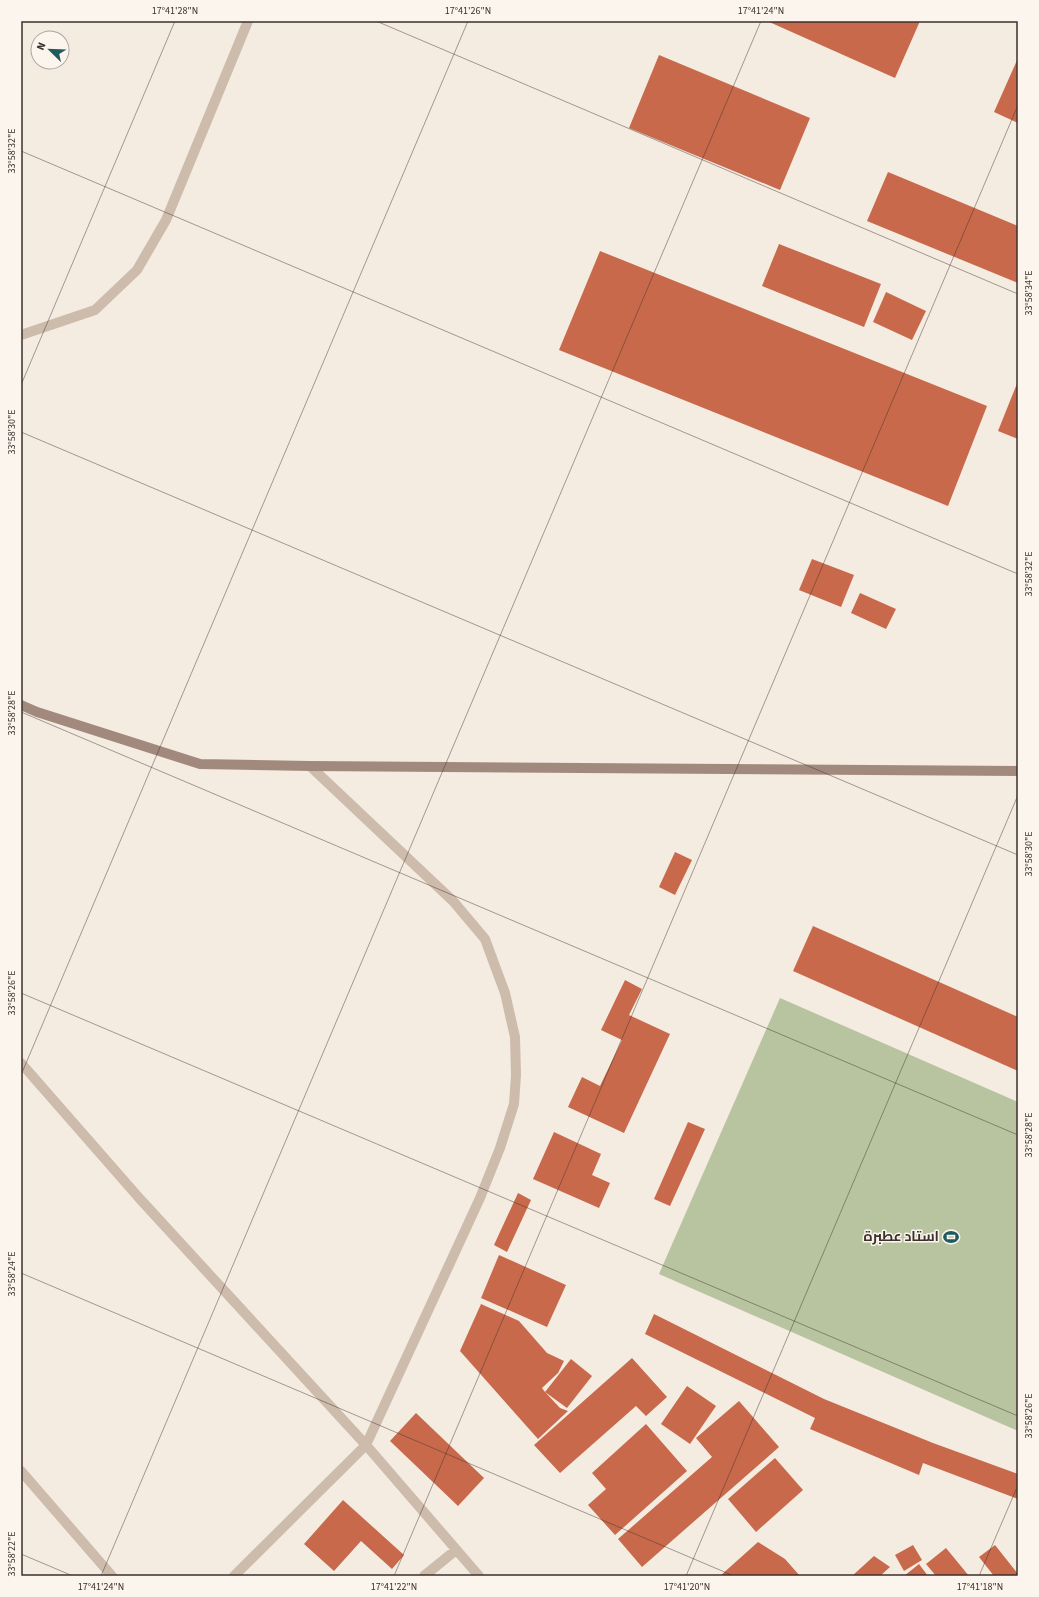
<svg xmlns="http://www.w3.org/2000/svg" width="1039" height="1597" font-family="'Source Sans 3',Cairo,sans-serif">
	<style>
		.green { fill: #b8c4a0 }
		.building { fill: #c8694b }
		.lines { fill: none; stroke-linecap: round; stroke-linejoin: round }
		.street { stroke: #cdbbac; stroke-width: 10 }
		.secondary { stroke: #a18a7d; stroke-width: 10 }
		.ticks { fill: none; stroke: #3b302b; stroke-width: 1; stroke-opacity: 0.45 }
		.labels { text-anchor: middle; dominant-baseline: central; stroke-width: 3; stroke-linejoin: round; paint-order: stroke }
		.poi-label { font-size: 14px; font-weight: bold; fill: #3b302b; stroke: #fbf5ee; text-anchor: end }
		.neatline { fill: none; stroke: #3b302b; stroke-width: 1.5 }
		.ticks-label { font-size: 10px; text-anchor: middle; fill: #3b302b }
	</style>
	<rect width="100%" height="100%" fill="#f4ebe1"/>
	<path class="green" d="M780,998L1018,1102V1431L659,1274Z"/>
	<path class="building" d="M767,21H920L895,78Z
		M659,55L810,118L780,190L629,128Z
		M1018,58V123L994,112Z
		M888,172L1018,226V283L867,221Z
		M779,244L881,284L864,327L762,286Z
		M600,251L987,406L948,506L559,350Z
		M886,292L926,311L912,340L873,322Z
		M1018,381V439L998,431Z
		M812,559L854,575L841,607L799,590Z
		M860,593L896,609L886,629L851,613Z
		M675,852L692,860L675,895L659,887Z
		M813,926L1018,1017V1071L793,971Z
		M625,980L642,989L629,1015L670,1034L624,1133L568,1107L582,1077L600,1086L622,1040L601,1030Z
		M688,1122L705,1129L670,1206L654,1199Z
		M554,1132L601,1154L592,1175L610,1183L599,1208L533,1179Z
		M518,1193L531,1200L507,1252L494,1245Z
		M499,1255L566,1285L547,1327L481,1298Z
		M481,1304L519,1321L547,1353L564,1361L558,1373L542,1388L545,1392L571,1359L592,1376L567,1408L545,1392L560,1408L568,1411L538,1439L460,1351Z
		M654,1314L824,1399L933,1443L1018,1474V1499L923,1463L919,1475L810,1429L815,1418L645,1334Z
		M632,1358L667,1397L646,1416L636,1406L560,1473L534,1445Z
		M687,1386L716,1406L690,1444L661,1424Z
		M739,1401L779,1447L642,1567L618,1539L712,1457L696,1438Z
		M416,1413L484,1478L458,1506L390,1441Z
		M646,1424L687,1471L615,1535L588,1505L606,1489L592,1473Z
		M775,1458L803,1490L756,1532L728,1499Z
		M343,1500L404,1555L392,1569L361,1541L334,1571L304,1544Z
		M758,1542L785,1559L800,1576H720Z
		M913,1545L922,1560L904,1571L895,1555Z
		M995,1545L1018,1574V1576H994L979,1557Z
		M946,1548L969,1576H936L926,1564Z
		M874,1556L890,1567L880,1576H852Z
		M919,1564L928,1576H904Z"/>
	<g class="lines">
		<path class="street" d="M21,335L95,310L137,270L166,220L248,21
			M21,1063L140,1199L366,1445L479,1576
			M21,1471L112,1576
			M234,1576L366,1445L480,1198L500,1148L514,1104L516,1075L515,1037L505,993L485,939L453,901L310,766
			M424,1576L456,1550"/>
		<path class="secondary" d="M21,705L37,712L200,764L310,766L1018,771"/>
	</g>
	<path class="ticks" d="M376,21L1018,294M21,151L1018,574M21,385L175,21M21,432L1018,855M21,712L1018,1135M21,993L1018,1416M21,1075L468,21M21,1273L734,1576M21,1554L73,1576M101,1576L761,21M394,1576L1018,105M686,1576L1018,795M979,1576L1018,1485"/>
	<defs>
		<symbol id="stadium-bare" viewBox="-9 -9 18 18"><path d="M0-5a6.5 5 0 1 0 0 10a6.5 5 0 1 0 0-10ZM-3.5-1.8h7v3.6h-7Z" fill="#1f5a5e" stroke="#fbf5ee" stroke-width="2.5" paint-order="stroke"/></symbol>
	</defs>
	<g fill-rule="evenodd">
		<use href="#stadium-bare" x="940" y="1226" width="22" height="22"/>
	</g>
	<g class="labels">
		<g class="poi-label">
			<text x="939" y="1237">استاد عطبرة</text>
		</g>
	</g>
	<rect width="1039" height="1597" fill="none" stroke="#fbf5ee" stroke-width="44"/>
	<g transform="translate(50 50) rotate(293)"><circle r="19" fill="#fbf5ee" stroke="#aea6a0"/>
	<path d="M0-3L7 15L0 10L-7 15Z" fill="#1f5a5e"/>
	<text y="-6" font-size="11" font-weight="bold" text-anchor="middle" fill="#3b302b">N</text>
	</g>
	<rect x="22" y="22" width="995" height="1553" class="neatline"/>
	<g class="ticks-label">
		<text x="175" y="14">17°41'28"N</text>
		<text x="468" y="14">17°41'26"N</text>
		<text x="761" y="14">17°41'24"N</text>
		<text transform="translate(11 151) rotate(-90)" y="4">33°58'32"E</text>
		<text transform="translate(1028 293) rotate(-90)" y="4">33°58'34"E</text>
		<text transform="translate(11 432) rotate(-90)" y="4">33°58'30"E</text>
		<text transform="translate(1028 574) rotate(-90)" y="4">33°58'32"E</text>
		<text transform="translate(11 713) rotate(-90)" y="4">33°58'28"E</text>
		<text transform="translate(1028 854) rotate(-90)" y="4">33°58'30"E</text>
		<text transform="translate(11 993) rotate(-90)" y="4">33°58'26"E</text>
		<text transform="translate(1028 1135) rotate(-90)" y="4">33°58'28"E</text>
		<text transform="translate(11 1274) rotate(-90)" y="4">33°58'24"E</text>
		<text transform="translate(1028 1416) rotate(-90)" y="4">33°58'26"E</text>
		<text transform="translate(11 1554) rotate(-90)" y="4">33°58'22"E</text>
		<text x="101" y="1590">17°41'24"N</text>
		<text x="394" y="1590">17°41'22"N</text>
		<text x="687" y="1590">17°41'20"N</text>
		<text x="980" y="1590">17°41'18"N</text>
	</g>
</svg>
